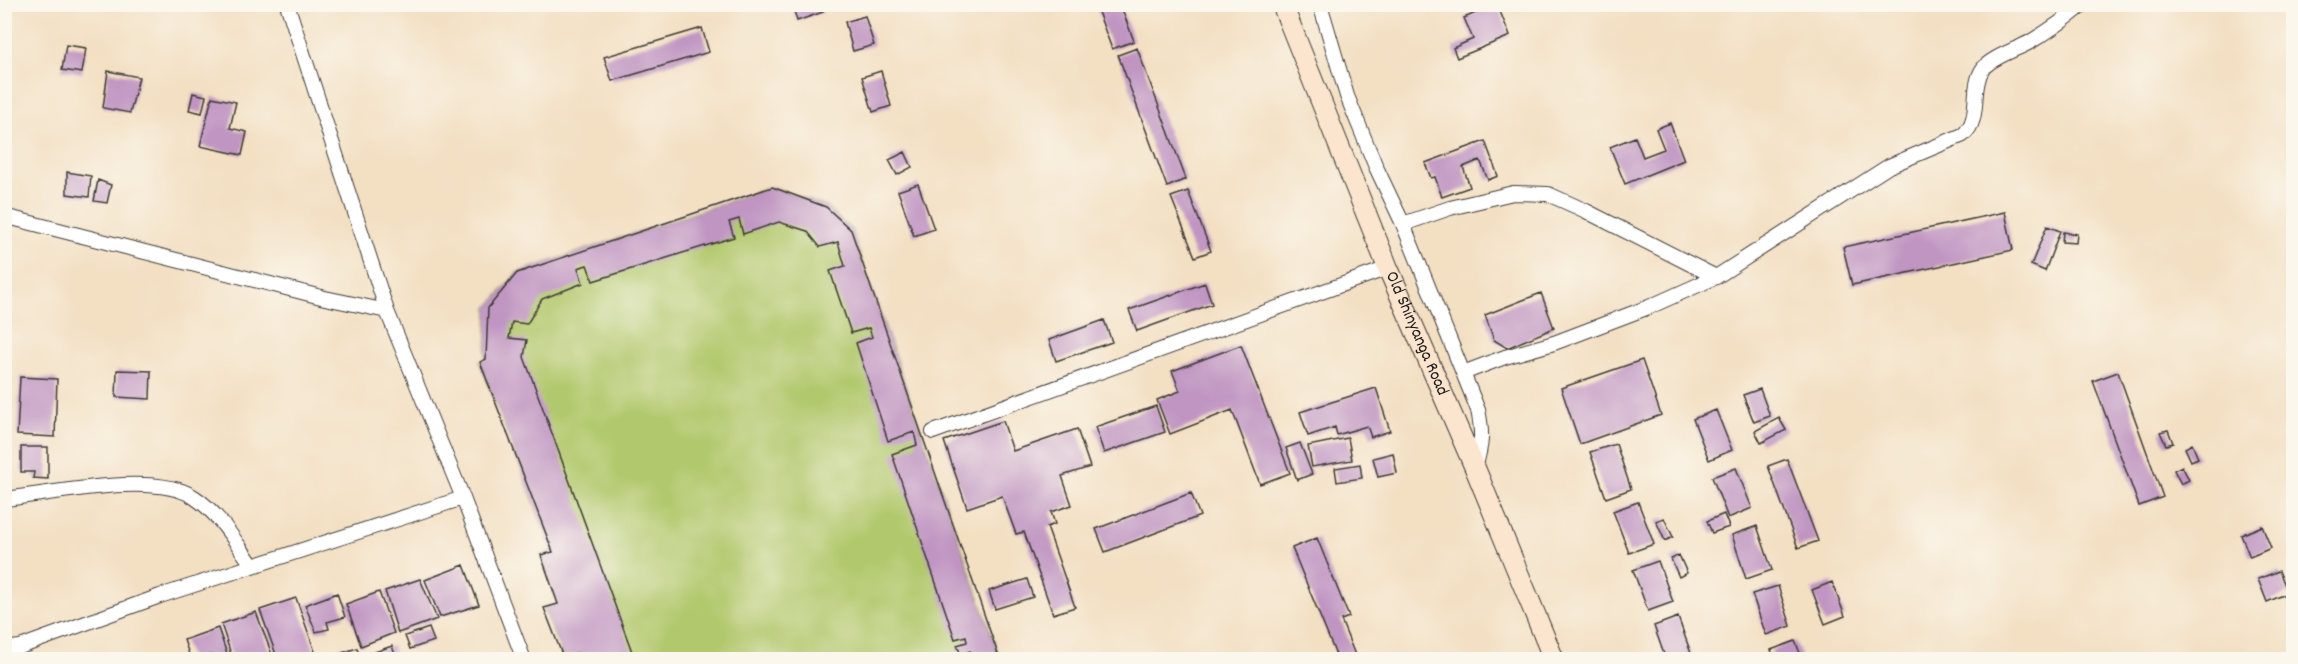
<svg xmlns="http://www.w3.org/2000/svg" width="2298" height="664" font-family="Dekko,sans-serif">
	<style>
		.green { fill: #b1c86c; stroke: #667244; stroke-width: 1.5 }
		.building { fill: #c095c2 }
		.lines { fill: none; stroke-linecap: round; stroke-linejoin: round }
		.minor-casing { stroke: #3c3935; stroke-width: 16 }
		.secondary-casing { stroke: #3c3935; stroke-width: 22 }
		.minor { stroke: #fff; stroke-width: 14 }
		.secondary { stroke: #fce5cf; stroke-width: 20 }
		.labels { text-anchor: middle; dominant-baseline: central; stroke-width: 5; stroke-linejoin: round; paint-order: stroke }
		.street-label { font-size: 18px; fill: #1c1c1c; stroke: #fbf7ec }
	</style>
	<rect width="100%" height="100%" fill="#fbf7ec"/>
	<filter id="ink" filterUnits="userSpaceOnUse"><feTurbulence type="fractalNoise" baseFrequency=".0167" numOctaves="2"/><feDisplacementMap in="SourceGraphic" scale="12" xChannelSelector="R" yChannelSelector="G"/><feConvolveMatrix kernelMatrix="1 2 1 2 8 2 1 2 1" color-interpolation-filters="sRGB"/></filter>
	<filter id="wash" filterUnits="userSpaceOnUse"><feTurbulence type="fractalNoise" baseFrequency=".008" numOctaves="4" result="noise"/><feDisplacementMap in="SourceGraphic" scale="24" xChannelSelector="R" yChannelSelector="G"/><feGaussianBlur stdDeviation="1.35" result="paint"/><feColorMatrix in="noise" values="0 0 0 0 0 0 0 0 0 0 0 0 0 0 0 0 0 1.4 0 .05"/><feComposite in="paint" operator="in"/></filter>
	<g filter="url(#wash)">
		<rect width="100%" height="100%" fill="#f3dfc2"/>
		<path class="green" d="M772,187L826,207L851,230L1000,659L579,660L576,653L563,657L544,608L558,604L541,555L553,551L480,362L486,359L488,308L517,273Z"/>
		<g id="blocks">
			<path class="building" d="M792,4H821L823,12L797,21Z
				M1095,4H1120L1134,41L1112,49Z
				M1497,4L1510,36L1457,58L1453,48L1473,39L1464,18Z
				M865,16L874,45L853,51L845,22Z
				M702,28L709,52L612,81L604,57Z
				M66,45L86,48L82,73L62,70Z
				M1137,48L1186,179L1167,187L1118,55Z
				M108,71L139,77L130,113L103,108Z
				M881,71L891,106L873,112L862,77Z
				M193,93L206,96L202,113L189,110Z
				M212,97L236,102L230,128L247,132L242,155L200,146Z
				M1670,123L1684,160L1625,184L1610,147L1635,137L1643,157L1664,149L1656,129Z
				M1485,141L1498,176L1488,180L1480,160L1463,167L1470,187L1442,197L1435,177L1431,178L1425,163Z
				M905,152L912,167L897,175L889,160Z
				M67,172L91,176L89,197L67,194Z
				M98,180L111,185L107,203L94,201Z
				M918,184L934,229L914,236L898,191Z
				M772,187L826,207L851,230L1000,660H973L970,651L961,655L957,645L967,642L966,636L955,639L892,454L917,445L914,432L888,441L856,343L872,337L869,328L851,333L830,271L845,266L838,242L820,247L807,231L779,222L743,234L739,219L729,222L734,237L593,281L587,265L578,268L583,283L542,299L527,324L512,322L509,338L527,340L524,357L635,660H579L577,653L563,657L544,608L558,604L541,555L553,552L480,362L486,359L488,308L517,273Z
				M1188,191L1211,251L1195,257L1171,197Z
				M2005,212L2013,250L1852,285L1843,247Z
				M2047,226L2060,231L2045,271L2031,265Z
				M2063,232L2077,234L2076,243L2062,242Z
				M1205,283L1212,304L1137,331L1129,310Z
				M1541,293L1554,328L1507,348L1494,340L1485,315Z
				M1104,320L1112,342L1056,361L1049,340Z
				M1241,345L1290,473L1260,484L1232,410L1170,434L1157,400L1180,391L1172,371Z
				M1642,360L1661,415L1580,444L1561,388Z
				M117,370L151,371L150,399L116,397Z
				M2118,372L2163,497L2139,506L2093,381Z
				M20,377L57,379L55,437L17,435Z
				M1376,388L1390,431L1371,437L1367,426L1337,435L1335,427L1308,436L1300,412Z
				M1760,389L1770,416L1754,422L1743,395Z
				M1156,406L1165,432L1104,453L1095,427Z
				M1716,410L1732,450L1709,460L1693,419Z
				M1779,418L1786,430L1761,443L1755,431Z
				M1003,421L1013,451L1077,429L1090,467L1062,476L1072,505L1051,512L1055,524L1047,527L1075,607L1053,614L1024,532L1016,534L1002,496L967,508L944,441Z
				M2168,430L2173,443L2166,445L2160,432Z
				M1348,438L1352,460L1312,467L1308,446Z
				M1300,443L1312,474L1297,480L1286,448Z
				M1616,444L1631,489L1606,498L1590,452Z
				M2192,444L2198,458L2191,461L2185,448Z
				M21,447H48V479L33,478L34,472H21Z
				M1393,453L1397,473L1378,477L1373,458Z
				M1787,459L1818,541L1798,548L1768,466Z
				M1360,464L1362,478L1337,482L1335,468Z
				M2182,466L2189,480L2181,484L2174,470Z
				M1736,468L1752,508L1728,518L1712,477Z
				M1191,493L1200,516L1105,552L1096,529Z
				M1638,502L1654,544L1629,553L1613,511Z
				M1724,514L1729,527L1712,533L1707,521Z
				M1664,518L1673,537L1665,541L1656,521Z
				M1757,526L1772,570L1746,579L1732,535Z
				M2262,526L2271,548L2250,557L2241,535Z
				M1317,538L1349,617L1341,620L1357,660H1338L1292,548Z
				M1679,555L1687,573L1679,577L1671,559Z
				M1658,561L1673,602L1648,611L1633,570Z
				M464,565L479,605L440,617L425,580Z
				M2279,571L2288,593L2267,602L2258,579Z
				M420,579L437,619L398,633L385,591Z
				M1027,579L1033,597L995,609L989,591Z
				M1832,582L1845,616L1825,624L1812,590Z
				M1778,586L1791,626L1766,635L1752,594Z
				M379,592L394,633L361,646L346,604Z
				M337,593L345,617L327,622L329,629L316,632L305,605Z
				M296,598L318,660H278L260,610Z
				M256,612L274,660H233L221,624Z
				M1678,617L1693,659L1691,660H1666L1654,626Z
				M218,628L229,660H213L211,655L198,660H191L184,640Z
				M429,628L434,641L410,649L405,636Z
				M1795,641L1803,660H1775L1771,650Z
				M392,646L397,660H367L366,655Z
				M357,648L361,660H323V659Z"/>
		</g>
	</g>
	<g filter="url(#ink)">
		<use href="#blocks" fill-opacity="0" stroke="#3c3935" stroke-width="1.5"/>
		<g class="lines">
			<defs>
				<path id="minor" d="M287,4L387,311L463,498L524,660
					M1320,4L1347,96L1376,167L1403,224L1478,410C1483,434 1482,444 1475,468
					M4,216L325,298L387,311
					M1403,224L1450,208L1513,193L1548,194L1586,211L1716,277
					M1463,373L1505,357L1554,343L1649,307L1716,277L1889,166L1963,135C1982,119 1970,90 1982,70C1989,58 2018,49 2030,42C2049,31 2067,18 2084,4
					M933,432L1388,268
					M4,499C51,494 155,471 194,497C219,513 236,543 253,566
					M4,649L20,647L160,596L463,498"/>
				<g id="secondary">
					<path id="s1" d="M1282,4L1388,268L1475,468L1554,660"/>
				</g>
			</defs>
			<use href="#minor" class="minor-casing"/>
			<use href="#secondary" class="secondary-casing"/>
			<use href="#minor" class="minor"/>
			<use href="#secondary" class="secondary"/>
		</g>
	</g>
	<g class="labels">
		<g class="street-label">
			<text stroke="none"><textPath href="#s1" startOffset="356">Old Shinyanga Road</textPath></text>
		</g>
	</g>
	<rect width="2298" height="664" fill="none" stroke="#fbf7ec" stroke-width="24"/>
</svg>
